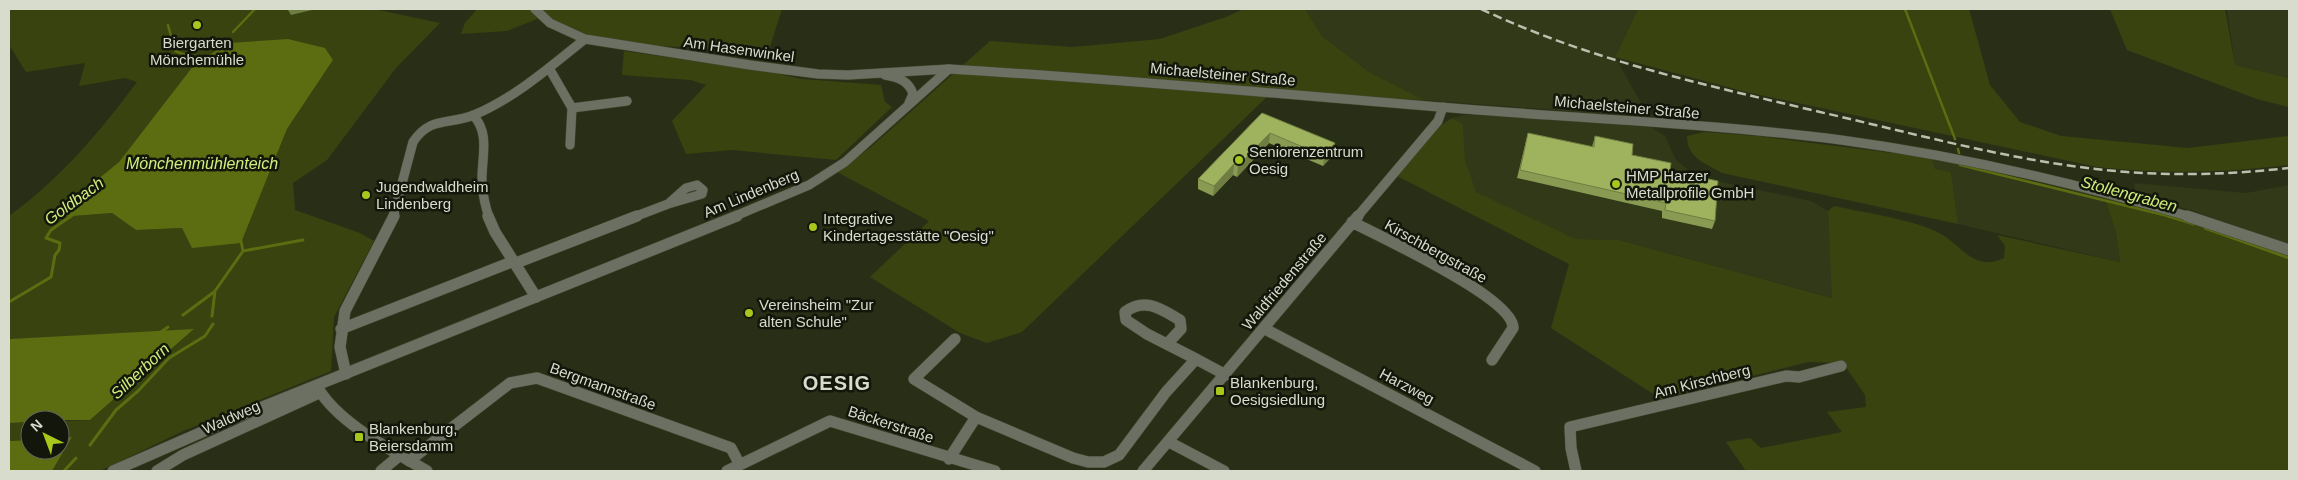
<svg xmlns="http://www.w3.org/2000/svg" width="2298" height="480" font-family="Arial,sans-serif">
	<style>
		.built { fill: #313918 }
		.green { fill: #384310; fill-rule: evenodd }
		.water { fill: #5b6c11 }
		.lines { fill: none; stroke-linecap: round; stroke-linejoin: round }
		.stream-far1 { stroke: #5b6c11; stroke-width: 2.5 }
		.stream { stroke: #5b6c11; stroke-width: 3 }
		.minor-far1-casing { stroke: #454b33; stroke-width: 10 }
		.minor-casing { stroke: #454b33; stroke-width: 12 }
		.tertiary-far1-casing { stroke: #454b33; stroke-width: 10 }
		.tertiary-casing { stroke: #454b33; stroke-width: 12 }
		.minor-far1 { stroke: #6c7063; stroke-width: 9 }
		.minor { stroke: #6c7063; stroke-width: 11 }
		.tertiary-far1 { stroke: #6c7063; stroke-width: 9 }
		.tertiary { stroke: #6c7063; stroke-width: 11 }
		.rail { stroke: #bbc0ae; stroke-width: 2.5; stroke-dasharray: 9 4.5; stroke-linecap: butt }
		.wall { fill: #899a52 }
		.shaded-wall { fill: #6f7d42 }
		.building { fill: #9fb35f; stroke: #6f7d42 }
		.poi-dot { fill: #a8c71d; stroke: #13160b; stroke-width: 2 }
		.labels { text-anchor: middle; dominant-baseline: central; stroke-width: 5; stroke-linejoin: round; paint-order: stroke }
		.poi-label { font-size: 15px; fill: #d7dccc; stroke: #13160b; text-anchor: start }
		.street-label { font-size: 15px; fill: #d7dccc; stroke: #13160b }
		.water-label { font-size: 16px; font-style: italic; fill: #d1ed7c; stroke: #13160b }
		.district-label { font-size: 20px; font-weight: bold; letter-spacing: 1px; fill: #d7dccc; stroke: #13160b }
	</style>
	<rect width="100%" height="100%" fill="#292f16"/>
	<path class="built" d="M1305,9H1638L1615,57L1649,117L1424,100L1369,72L1322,36Z
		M2227,9H2289V78L2235,65Z
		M1466,115L1507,116L1651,127L1665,136L1676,160L1691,172L1708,179L1811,201L1828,211L1833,298L1619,240L1576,239L1475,192L1465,160L1463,124L1452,118Z
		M1932,158L2104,197L2116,232L2120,262L1958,224L1951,172L1935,169Z
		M2134,183L2246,193L2289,185V246L2194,211L2136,195Z"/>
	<path class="green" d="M9,9H374L440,23L396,68L327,160L293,183L295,210L360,233L374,241L334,317L331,371L183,431L100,471H52L72,437L60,438V421L90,420L193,330L9,339V216C60,179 100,132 137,82L125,78L79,86L85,63L26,72L9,45ZM204,58L333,60L287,129L241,243L182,228L136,230L112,213L61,217L87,188L119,162L195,65Z
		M477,9H782L768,53C739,51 709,49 680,47C636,44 584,44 547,15L507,31L461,34L465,23Z
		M1244,9H1305L1322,36L1369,72L1424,100L1280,93L1268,96L1022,332L987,343L960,333L870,277L929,221L837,172L871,147L990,41L1072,47L1160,39L1226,17Z
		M1638,9H1969L1990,85L2020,122L2061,136L2188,148L2289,136V165C2223,173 2163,174 2097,167L1746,92L1615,57Z
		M2110,9H2225L2235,65L2289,78V107L2257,99L2127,50Z
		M624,51L770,72L802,79L881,85L885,102L892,107L836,160L732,150L686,154L672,121L706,85L691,80L622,75Z
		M1452,118L1463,124L1465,160L1476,192L1576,239L1619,240L1832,298L1828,211L1834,206C1865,213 1914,219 1941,234C1963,247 1975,272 2004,258L2005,246L1997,235L2120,262L2116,232L2104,197L2196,222L2289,255V471H1746L1726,442L1750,438L1761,448L1842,432L1827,412L1866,407L1865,395L1843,363L1808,362L1661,399L1551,328L1569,264L1397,176L1438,127Z
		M1704,132L1757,136L1932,158L1935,169L1951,172L1958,224L1722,173C1705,163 1687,158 1687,136Z
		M30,422V440L9,441V423Z"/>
	<path class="water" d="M288,39L325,48L333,60L287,129L241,243L192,248L182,228L136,230L112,213L60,217L87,188L119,162L194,65L228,43Z
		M194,329L90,420H30V422L9,423V339Z
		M72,437L52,471H9V441L30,440V450H60V438Z"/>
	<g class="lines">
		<path class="stream-far1" d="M1905,9L1955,139
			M168,25L175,51L191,57L204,58
			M233,32L255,9
			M228,39L229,47
			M1958,149L1959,153
			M1960,165L2172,217
			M70,217L73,215"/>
		<path class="stream" d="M2168,216L2194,224
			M2205,228L2289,258
			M243,251L303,240
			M9,302L51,277L55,255L59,250L60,243L46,238L51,230L71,216
			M183,315L214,292
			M212,316L215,291L243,251L241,241
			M161,332L168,327
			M90,445L116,410L138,391L169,358L205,336L213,324
			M64,471L76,458"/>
		<defs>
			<path id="minor-far1" d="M535,9L550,23L585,39L750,65L818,74L848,75L949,69
				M549,68L572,108L627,101
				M885,75C898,77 909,81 913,94L909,103
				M473,115C491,134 481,159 482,183C483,195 485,206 489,217
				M570,145L572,108
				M697,185L703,190L702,194L668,204L686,188Z
				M393,217L413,142C430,116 449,125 474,115C515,98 551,66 585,39
				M634,217L668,204
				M1357,217L1438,121L1443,107"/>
			<path id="minor" d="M488,216L495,232L536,297
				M1352,222C1379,236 1514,298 1513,328L1492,360
				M516,263L637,216
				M341,329L514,261
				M1265,329L1535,471
				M1167,344L1181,329L1180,320C1161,309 1145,297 1125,312L1126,320L1147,334L1196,359
				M346,374L340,347L345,311L394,216
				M318,388C338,423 393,451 427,471
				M976,417L1073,458L1088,462H1104L1119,455L1166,392L1196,359L1226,375
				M1169,442L1224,471
				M949,459L976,417L914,379L955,339
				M409,461L510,383L537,378L731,448L740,465
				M157,471L183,455L319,393
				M381,471L400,455
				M727,471L830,421L995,471
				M1143,471L1358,216
				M1576,471L1571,448L1570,427L1786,376L1799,377L1841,366"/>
			<path id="tertiary-far1" d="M733,217L809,185L845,162L949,69C1121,79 1292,95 1464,109C1590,119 1716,124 1841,140C1960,156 2076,183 2191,217"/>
			<path id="tertiary" d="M2187,216L2289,250
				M113,471L225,422L737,216"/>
		</defs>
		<use href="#minor-far1" class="minor-far1-casing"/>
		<use href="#minor" class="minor-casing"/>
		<use href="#tertiary-far1" class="tertiary-far1-casing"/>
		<use href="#tertiary" class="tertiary-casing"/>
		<use href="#minor-far1" class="minor-far1"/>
		<use href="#minor" class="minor"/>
		<use href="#tertiary-far1" class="tertiary-far1"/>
		<use href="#tertiary" class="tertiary"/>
		<path class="rail" d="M1481,9C1592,61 1702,84 1820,112C1921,135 2022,164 2127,172C2181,176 2235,174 2289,168"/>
	</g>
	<path class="wall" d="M1262,113L1335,143L1334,154L1323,166L1269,143L1237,177L1233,175L1213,196L1198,189V179Z
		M1528,133L1592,147L1595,136L1632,155L1670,171L1715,221L1712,229L1662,218V211L1517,178Z"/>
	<path class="shaded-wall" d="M292,9H316L291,15L288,10Z
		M1270,133L1269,143L1237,177L1238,166Z
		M1335,143L1334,154L1323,166L1324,156Z
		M1234,164L1233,175L1213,196L1214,186Z"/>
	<path class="building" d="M1262,113L1335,143L1324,156L1270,133L1238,166L1234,164L1214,186L1198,179Z
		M1528,133L1594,147L1595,136L1633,144L1632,155L1671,163L1670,171L1718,181L1715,221L1665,210L1666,203L1520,170Z"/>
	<g class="poi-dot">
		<circle cx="197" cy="25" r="5"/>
		<circle cx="1239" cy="160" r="5"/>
		<circle cx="1616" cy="184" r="5"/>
		<circle cx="366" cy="195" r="5"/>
		<circle cx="813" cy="227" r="5"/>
		<circle cx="749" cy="313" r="5"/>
		<rect x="1215" y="386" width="10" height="10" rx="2.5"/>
		<rect x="354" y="432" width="10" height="10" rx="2.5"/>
	</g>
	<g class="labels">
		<g class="poi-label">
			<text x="197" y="42" text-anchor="middle">Biergarten<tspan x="197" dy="17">Mönchemühle</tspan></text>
			<text x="1249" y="151">Seniorenzentrum<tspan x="1249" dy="17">Oesig</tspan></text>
			<text x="1626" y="175">HMP Harzer<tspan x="1626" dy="17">Metallprofile GmbH</tspan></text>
			<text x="376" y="186">Jugendwaldheim<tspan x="376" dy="17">Lindenberg</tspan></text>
			<text x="823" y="218">Integrative<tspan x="823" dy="17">Kindertagesstätte "Oesig"</tspan></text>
			<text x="759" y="304">Vereinsheim "Zur<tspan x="759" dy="17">alten Schule"</tspan></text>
			<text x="1230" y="382">Blankenburg,<tspan x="1230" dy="17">Oesigsiedlung</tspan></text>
			<text x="369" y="428">Blankenburg,<tspan x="369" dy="17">Beiersdamm</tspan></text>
		</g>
		<g class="street-label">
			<text transform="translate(739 49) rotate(8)">Am Hasenwinkel</text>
			<text transform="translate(1223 74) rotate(5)">Michaelsteiner Straße</text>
			<text transform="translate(1627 107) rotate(5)">Michaelsteiner Straße</text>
			<text transform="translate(751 193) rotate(-23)">Am Lindenberg</text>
			<text transform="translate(1436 251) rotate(29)">Kirschbergstraße</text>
			<text transform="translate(1284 281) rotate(-50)">Waldfriedenstraße</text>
			<text transform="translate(1702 381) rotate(-14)">Am Kirschberg</text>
			<text transform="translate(603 386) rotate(20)">Bergmannstraße</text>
			<text transform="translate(1407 386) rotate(28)">Harzweg</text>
			<text transform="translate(231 417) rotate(-24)">Waldweg</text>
			<text transform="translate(891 424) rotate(18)">Bäckerstraße</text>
		</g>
		<g class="water-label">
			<text x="202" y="163">Mönchenmühlenteich</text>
			<text transform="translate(2129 194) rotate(15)">Stollengraben</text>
			<text transform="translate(74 201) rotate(-36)">Goldbach</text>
			<text transform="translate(140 371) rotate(-43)">Silberborn</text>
		</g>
		<g class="district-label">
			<text x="837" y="383">OESIG</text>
		</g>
	</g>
	<rect width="2298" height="480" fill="none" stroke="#d7dccc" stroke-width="20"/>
	<g transform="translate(45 435) rotate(318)"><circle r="24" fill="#13160b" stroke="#616558"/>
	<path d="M0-4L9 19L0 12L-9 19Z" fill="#a8c71d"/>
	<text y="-8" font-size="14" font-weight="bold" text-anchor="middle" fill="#d7dccc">N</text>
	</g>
</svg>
